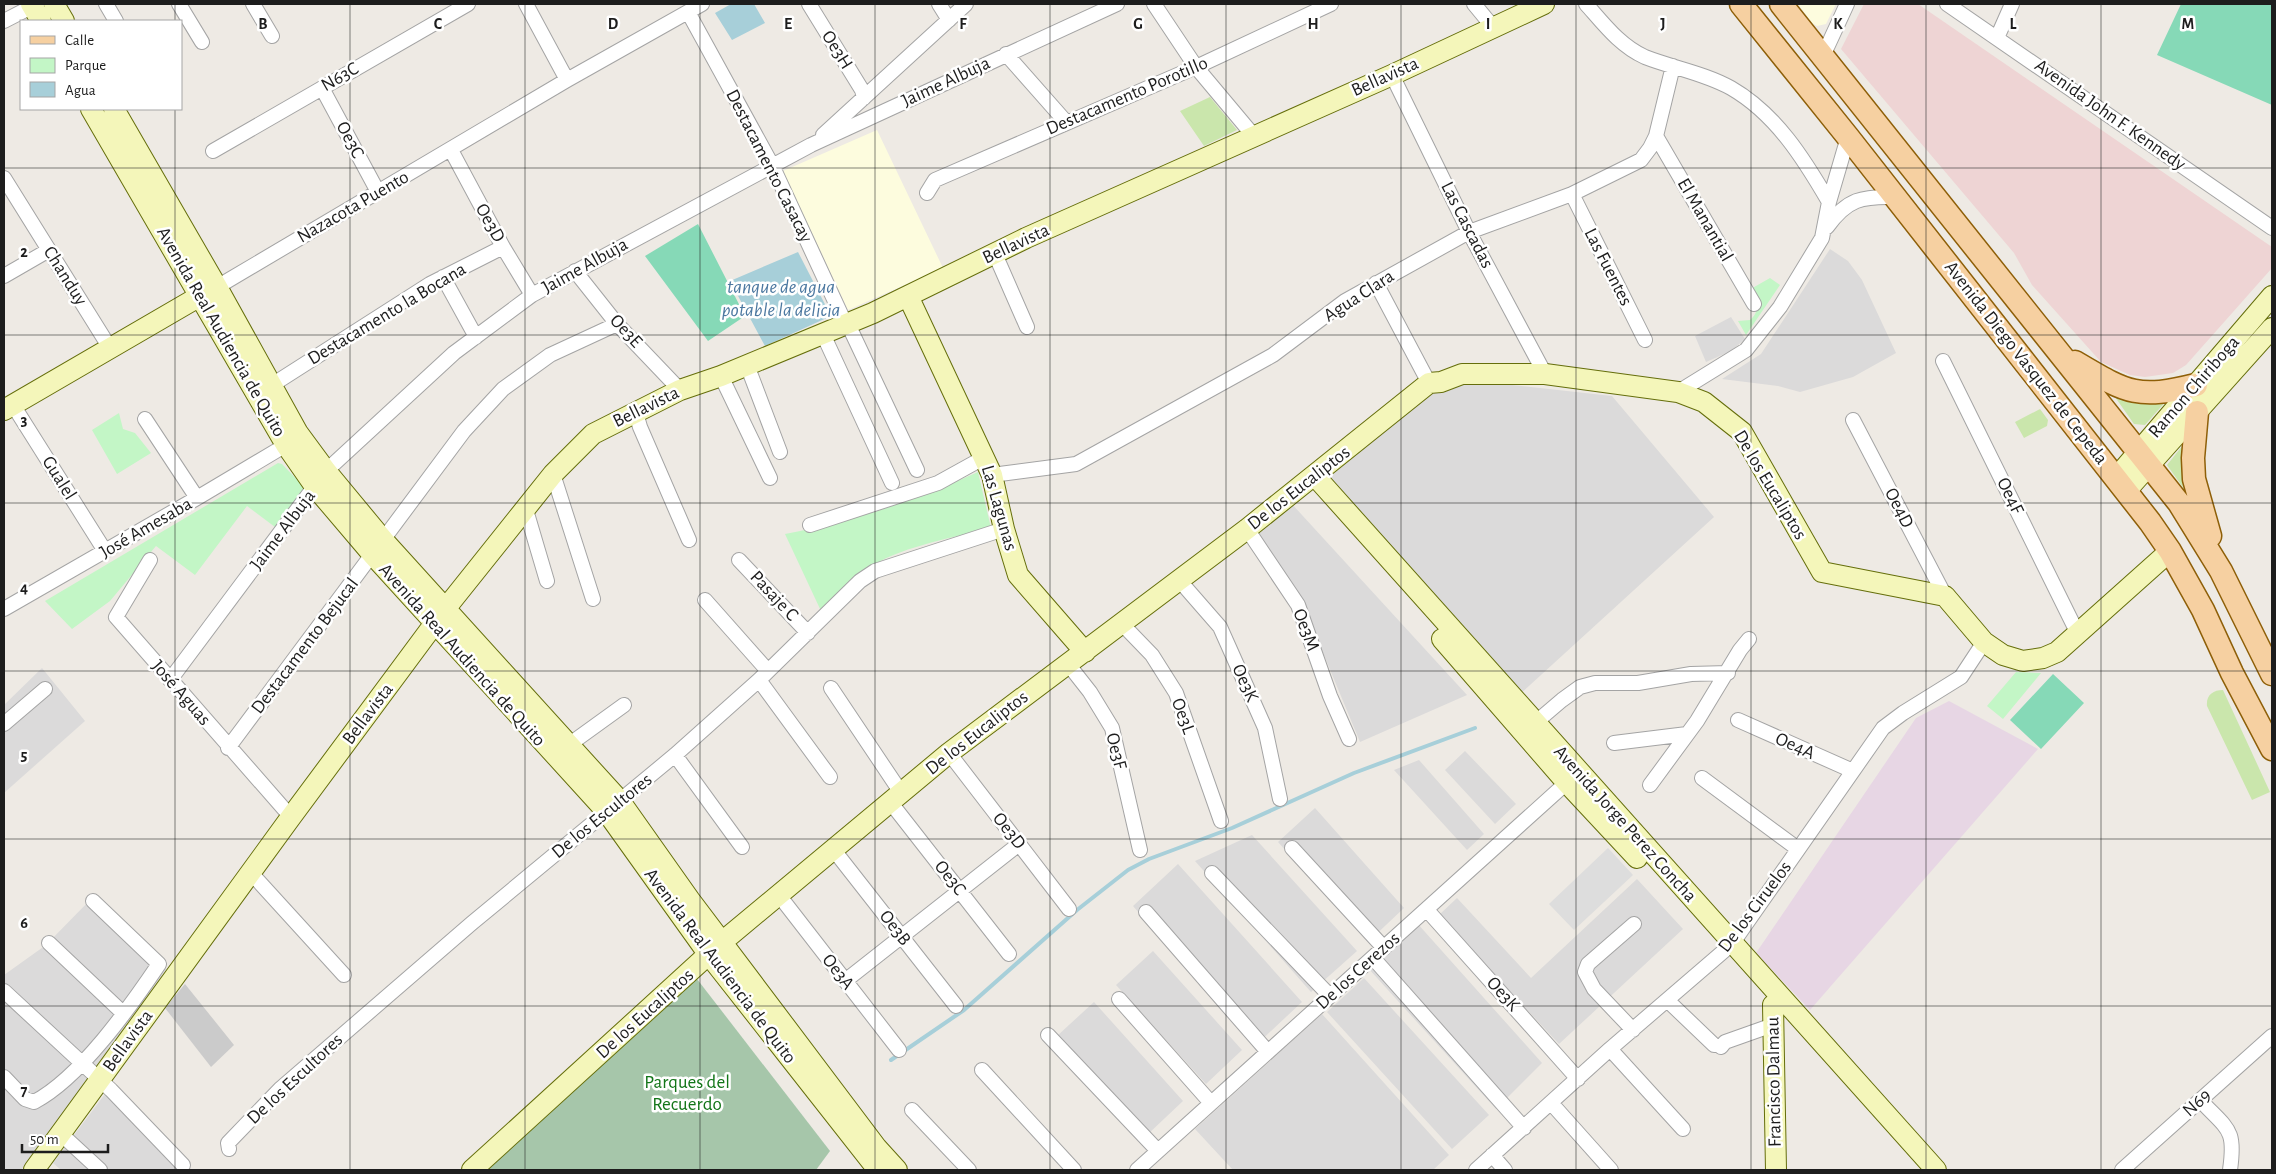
<svg xmlns="http://www.w3.org/2000/svg" width="2276" height="1174" font-family="'Alegreya Sans',sans-serif">
	<style>
		.residential { fill: #dbdada }
		.commercial { fill: #eed4d4 }
		.industrial { fill: #e7d6e4 }
		.education { fill: #fdfcde }
		.religious { fill: #cbcbcb }
		.grass { fill: #cae6ac }
		.cemetery { fill: #a6c6aa }
		.park { fill: #c3f6c6 }
		.pitch { fill: #86d9b7 }
		.parking { fill: #ddd }
		.water { fill: #a7cfd9 }
		.lines { fill: none; stroke-linecap: round; stroke-linejoin: round }
		.stream { stroke: #a7cfd9; stroke-width: 4 }
		.street-casing { stroke: #a4a4a4; stroke-width: 16 }
		.secondary-casing { stroke: #656e0b; stroke-width: 22 }
		.primary-casing { stroke: #8e5f08; stroke-width: 25 }
		.street { stroke: #fff; stroke-width: 14 }
		.secondary { stroke: #f4f6ba; stroke-width: 20 }
		.primary { stroke: #f6d0a1; stroke-width: 22 }
		.grid { fill: none; stroke: #1d1d1d; stroke-width: 1; stroke-opacity: 0.55 }
		.labels { text-anchor: middle; dominant-baseline: central; stroke-width: 5; stroke-linejoin: round; paint-order: stroke }
		.street-label { font-size: 19px; fill: #1d1d1d; stroke: #fff }
		.park-label { font-size: 19px; fill: #127518; stroke: #fff }
		.water-label { font-size: 20px; font-style: italic; fill: #4c78a0; stroke: #fff }
		.grid-label { font-size: 16px; text-anchor: middle; font-weight: bold; fill: #1d1d1d; stroke: #fff; stroke-width: 5; stroke-linejoin: round; paint-order: stroke }
	</style>
	<rect width="100%" height="100%" fill="#eeeae4"/>
	<path class="residential" d="M1830,249L1848,261L1862,280L1896,353L1853,377L1800,392L1778,386L1722,379L1761,354Z
		M1731,317L1745,339L1731,351L1706,362L1695,336Z
		M1476,381L1612,396L1714,517L1518,696L1323,480L1431,394Z
		M1291,503L1467,695L1360,742L1302,602L1254,536Z
		M42,668L85,721L4,793V705Z
		M1465,751L1516,804L1495,824L1445,770Z
		M1419,760L1484,834L1467,850L1394,770Z
		M1315,808L1404,908L1368,942L1278,842Z
		M1252,835L1357,951L1311,992L1195,861Z
		M1178,864L1302,1002L1255,1046L1133,906Z
		M1637,879L1683,929L1559,1044L1439,915L1457,898L1531,978Z
		M92,898L167,970L128,1029L21,1170H4V975L46,945Z
		M1417,923L1542,1063L1496,1109L1368,968Z
		M1153,951L1242,1050L1206,1084L1116,985Z
		M1364,978L1489,1115L1452,1149L1327,1012Z
		M1094,1002L1183,1101L1147,1135L1057,1036Z
		M1322,1014L1449,1155L1433,1170H1233L1195,1129Z
		M111,1086L191,1169L190,1170H61L53,1163Z"/>
	<path class="commercial" d="M1864,4H1918L2272,247V268L2186,365L2173,373L2145,377L2130,375L2101,362L2032,285L2014,253L1841,49Z"/>
	<path class="industrial" d="M1949,701L2038,749L1810,1010L1756,953L1916,718Z"/>
	<path class="education" d="M1798,4H1836L1826,24L1817,26L1812,23Z
		M877,130L943,268L848,310L783,171Z"/>
	<path class="religious" d="M185,984L234,1045L211,1067L165,1008Z"/>
	<path class="grass" d="M1210,97L1237,130L1204,146L1180,111Z
		M2115,397L2128,400H2167L2145,425L2134,424Z
		M2040,409L2048,420L2047,426L2024,438L2015,422Z
		M2183,445L2187,493L2167,465Z
		M2223,690L2270,792L2252,800L2207,706C2206,695 2213,690 2223,690Z"/>
	<path class="cemetery" d="M697,979L830,1151L816,1170H484Z"/>
	<path class="park" d="M1770,278L1780,285L1746,335L1738,321L1750,320C1762,310 1755,301 1749,290Z
		M119,413L123,429L135,433L151,453L117,474L92,430Z
		M278,463L282,464L305,488L275,527L247,506L195,575L156,546L110,601L72,629L45,601Z
		M978,472L991,528C952,538 908,545 873,565C857,574 835,598 821,611L785,534C851,522 917,500 978,472Z
		M2016,672L2041,673L2003,719L1987,706Z"/>
	<path class="pitch" d="M2181,4H2272V105L2157,55Z
		M698,224L745,316L708,341L645,256Z
		M2053,674L2084,703L2041,749L2010,720Z"/>
	<path class="parking" d="M1608,848L1633,875L1574,930L1549,904Z"/>
	<path class="water" d="M731,4H754L765,23L732,40L715,13Z
		M798,252L831,316L765,346L730,281Z"/>
	<g class="lines">
		<path class="stream" d="M891,1060L964,1010L1077,910L1128,870L1149,859L1232,828L1354,773L1475,728"/>
		<defs>
			<path id="street" d="M106,4L116,21
				M179,4L202,42
				M253,4L272,36
				M526,4L567,80
				M809,4L862,90L864,98
				M939,4L949,20
				M1154,4L1196,67L1253,135
				M1474,4L1493,27
				M1586,4C1603,23 1620,46 1645,57C1673,68 1704,73 1731,88C1776,114 1804,159 1829,202
				M1947,4L2272,228
				M688,12L772,165L845,323
				M4,21L37,4
				M1997,38L2012,4
				M1006,54L1066,122
				M1823,56L1847,4
				M1392,75L1469,232L1545,374
				M322,88L378,192
				M823,135L966,4
				M1656,136L1754,304
				M451,150L503,247L532,295
				M213,151L468,4
				M4,178L110,348
				M927,193L935,180L1196,67L1331,4
				M1572,194L1645,340
				M1827,227C1847,199 1862,196 1895,197
				M995,254L1027,327
				M575,271L617,324L680,390
				M4,276L49,250
				M443,277L476,337
				M1376,283L1429,383
				M217,287L567,80L702,4
				M847,322L917,470
				M822,332L892,483
				M1943,361L2077,632
				M747,365L780,452
				M721,376L770,478
				M272,385L430,284L503,247
				M1678,392L1746,350L1780,307L1822,238L1829,202L1848,137
				M13,405L105,551
				M636,413L640,427L689,540
				M145,419L197,498
				M1853,420L1945,596
				M553,474L593,599
				M992,475L1076,464L1273,355L1345,301L1469,232L1572,194L1641,160L1650,148L1656,136L1673,66
				M526,510L547,581
				M810,525L938,483L985,457
				M1247,529L1298,605L1330,696L1349,739
				M150,560L116,617L291,817
				M739,560L808,633
				M1179,580L1220,627L1265,728L1280,799
				M705,600L768,671
				M4,609L197,498L286,445
				M1122,624L1152,655L1176,693L1221,821
				M1068,664L1090,692L1112,728L1140,850
				M170,680L326,471L454,353L532,295L811,145L1117,4
				M759,680L830,777
				M831,688L902,794
				M1738,720L1853,771
				M1535,723L1562,700L1580,687L1595,683H1638L1691,674L1728,673
				M4,724L45,689
				M1614,743L1687,734
				M570,744L624,705
				M228,748L464,431L503,389L550,355L617,324
				M949,753L1069,909
				M675,755L742,847
				M1702,778L1798,849
				M1650,785L1697,721L1740,650L1749,639
				M891,803L1009,954
				M1292,848L1384,948
				M833,849L956,1006
				M251,873L344,975
				M1212,873L1330,996
				M778,894L899,1050
				M1427,910L1578,1079
				M1146,912L1268,1052
				M49,943L123,1013
				M1374,959L1524,1128
				M845,981L1019,844
				M4,991L111,1090L183,1165
				M1119,999L1211,1103
				M1667,1000L1714,1045
				M1633,1030L1594,989L1585,972L1588,964L1634,924
				M1048,1035L1158,1151
				M1721,1047L1725,1042L1773,1025
				M1610,1049L1683,1129
				M982,1070L1074,1170
				M4,1077L25,1099L34,1102C80,1078 130,1007 159,964L93,901
				M2200,1100C2228,1130 2236,1128 2230,1170
				M1552,1104L1611,1170
				M912,1110L969,1170
				M61,1134L100,1170
				M229,1149L228,1143L280,1089L472,923L675,755L759,680L860,581L875,571L1004,529
				M1492,1155L1505,1170
				M1137,1170L1573,777
				M1476,1170L1610,1049L1732,944L1883,728L1903,713L1961,677L1984,642
				M2122,1170L2272,1036"/>
			<path id="secondary" d="M31,4L41,21
				M54,4L64,21
				M91,109L286,445L316,488L373,555L606,811L709,955L878,1170
				M114,109L217,287L298,433L326,471L384,541L620,801L690,900L877,1148L897,1170
				M908,296L992,475L1004,529L1018,575L1085,652
				M4,410L212,289
				M1315,476L1936,1170
				M2116,478L2272,296
				M2126,491L2272,328
				M1442,639L1567,783L1637,858
				M34,1170L291,817L446,608L553,474L593,434L680,390L721,376L873,313L1026,238L1392,75L1544,4
				M472,1170L722,942L949,753L1247,529L1429,383L1441,382L1462,374H1545L1678,392L1704,402L1742,432L1822,572L1945,596L1984,642L2003,655L2023,661L2043,658L2057,652L2170,551
				M1776,1170L1773,1005L1781,998"/>
			<path id="primary" d="M1741,4L1848,137L2150,522L2170,551L2203,610L2232,673L2272,749
				M1781,4L2179,503L2221,571L2272,674
				M2075,362C2126,392 2136,400 2196,385
				M2197,412L2193,458L2194,479L2210,536"/>
		</defs>
		<use href="#street" class="street-casing"/>
		<use href="#secondary" class="secondary-casing"/>
		<use href="#primary" class="primary-casing"/>
		<use href="#street" class="street"/>
		<use href="#secondary" class="secondary"/>
		<use href="#primary" class="primary"/>
	</g>
	<path class="grid" d="M175,4V21M350,4V1170M525,4V1170M700,4V1170M875,4V1170M1050,4V1170M1226,4V1170M1401,4V1170M1576,4V1170M1751,4V1170M1926,4V1170M2101,4V1170M175,109V1170M4,168H2272M4,335H2272M4,503H2272M4,671H2272M4,839H2272M4,1006H2272"/>
	<g class="labels">
		<g class="street-label">
			<text transform="translate(837 50) rotate(58)">Oe3H</text>
			<text transform="translate(340 77) rotate(-30)">N63C</text>
			<text transform="translate(1385 77) rotate(-24)">Bellavista</text>
			<text transform="translate(946 82) rotate(-25)">Jaime Albuja</text>
			<text transform="translate(1127 96) rotate(-23)">Destacamento Porotillo</text>
			<text transform="translate(2110 115) rotate(35)">Avenida John F. Kennedy</text>
			<text transform="translate(350 140) rotate(62)">Oe3C</text>
			<text transform="translate(769 166) rotate(63)">Destacamento Casacay</text>
			<text transform="translate(353 207) rotate(-30)">Nazacota Puento</text>
			<text transform="translate(1705 220) rotate(60)">El Manantial</text>
			<text transform="translate(490 223) rotate(61)">Oe3D</text>
			<text transform="translate(1467 225) rotate(63)">Las Cascadas</text>
			<text transform="translate(1016 244) rotate(-25)">Bellavista</text>
			<text transform="translate(585 266) rotate(-29)">Jaime Albuja</text>
			<text transform="translate(1608 267) rotate(63)">Las Fuentes</text>
			<text transform="translate(65 276) rotate(58)">Chanduy</text>
			<text transform="translate(1359 296) rotate(-33)">Agua Clara</text>
			<text transform="translate(387 314) rotate(-31)">Destacamento la Bocana</text>
			<text transform="translate(626 331) rotate(47)">Oe3E</text>
			<text transform="translate(221 332) rotate(60)">Avenida Real Audiencia de Quito</text>
			<text transform="translate(2026 363) rotate(52)">Avenida Diego Vasquez de Cepeda</text>
			<text transform="translate(2194 387) rotate(-49)">Ramon Chiriboga</text>
			<text transform="translate(646 407) rotate(-26)">Bellavista</text>
			<text transform="translate(59 478) rotate(58)">Gualel</text>
			<text transform="translate(1770 485) rotate(59)">De los Eucaliptos</text>
			<text transform="translate(1299 488) rotate(-38)">De los Eucaliptos</text>
			<text transform="translate(2010 496) rotate(64)">Oe4F</text>
			<text transform="translate(999 508) rotate(74)">Las Lagunas</text>
			<text transform="translate(1899 508) rotate(63)">Oe4D</text>
			<text transform="translate(146 528) rotate(-30)">José Amesaba</text>
			<text transform="translate(283 530) rotate(-53)">Jaime Albuja</text>
			<text transform="translate(774 596) rotate(47)">Pasaje C</text>
			<text transform="translate(1306 630) rotate(69)">Oe3M</text>
			<text transform="translate(305 646) rotate(-53)">Destacamento Bejucal</text>
			<text transform="translate(462 655) rotate(48)">Avenida Real Audiencia de Quito</text>
			<text transform="translate(1245 683) rotate(66)">Oe3K</text>
			<text transform="translate(181 693) rotate(49)">José Aguas</text>
			<text transform="translate(368 714) rotate(-53)">Bellavista</text>
			<text transform="translate(1183 716) rotate(70)">Oe3L</text>
			<text transform="translate(977 733) rotate(-38)">De los Eucaliptos</text>
			<text transform="translate(1795 746) rotate(24)">Oe4A</text>
			<text transform="translate(1116 751) rotate(76)">Oe3F</text>
			<text transform="translate(602 816) rotate(-39)">De los Escultores</text>
			<text transform="translate(1625 824) rotate(48)">Avenida Jorge Perez Concha</text>
			<text transform="translate(1009 831) rotate(52)">Oe3D</text>
			<text transform="translate(950 878) rotate(52)">Oe3C</text>
			<text transform="translate(1755 907) rotate(-53)">De los Ciruelos</text>
			<text transform="translate(895 928) rotate(52)">Oe3B</text>
			<text transform="translate(720 966) rotate(53)">Avenida Real Audiencia de Quito</text>
			<text transform="translate(1358 971) rotate(-42)">De los Cerezos</text>
			<text transform="translate(838 972) rotate(52)">Oe3A</text>
			<text transform="translate(1503 994) rotate(48)">Oe3K</text>
			<text transform="translate(645 1014) rotate(-42)">De los Eucaliptos</text>
			<text transform="translate(128 1041) rotate(-54)">Bellavista</text>
			<text transform="translate(295 1079) rotate(-43)">De los Escultores</text>
			<text transform="translate(1774 1082) rotate(-91)">Francisco Dalmau</text>
			<text transform="translate(2197 1103) rotate(-42)">N69</text>
		</g>
		<g class="park-label">
			<text x="687" y="1082">Parques del<tspan x="687" dy="22">Recuerdo</tspan></text>
		</g>
		<g class="water-label">
			<text x="781" y="287">tanque de agua<tspan x="781" dy="23">potable la delicia</tspan></text>
		</g>
	</g>
	<g class="grid-label">
		<text x="263" y="29">B</text>
		<text x="438" y="29">C</text>
		<text x="613" y="29">D</text>
		<text x="788" y="29">E</text>
		<text x="963" y="29">F</text>
		<text x="1138" y="29">G</text>
		<text x="1313" y="29">H</text>
		<text x="1488" y="29">I</text>
		<text x="1663" y="29">J</text>
		<text x="1838" y="29">K</text>
		<text x="2013" y="29">L</text>
		<text x="2188" y="29">M</text>
		<text x="24" y="257">2</text>
		<text x="24" y="425">3</text>
		<text x="24" y="593">4</text>
		<text x="24" y="760">5</text>
		<text x="24" y="928">6</text>
		<text x="24" y="1096">7</text>
	</g>
	<rect width="2276" height="1174" fill="none" stroke="#1d1d1d" stroke-width="10"/>
	<rect x="20" y="20" width="162" height="90" fill="#ffffff" stroke="#a5a5a5"/>
	<rect x="30" y="36" width="25" height="8" fill="#f6d0a1" stroke="#a5a5a5"/>
	<text x="65" y="45" font-size="15" fill="#1d1d1d">Calle</text>
	<rect x="30" y="58" width="25" height="15" fill="#c3f6c6" stroke="#a5a5a5"/>
	<text x="65" y="70" font-size="15" fill="#1d1d1d">Parque</text>
	<rect x="30" y="82" width="25" height="15" fill="#a7cfd9" stroke="#a5a5a5"/>
	<text x="65" y="95" font-size="15" fill="#1d1d1d">Agua</text>
	<path d="M22 1144v8h86v-8" fill="none" stroke="#1d1d1d" stroke-width="2.5"/>
	<text x="30" y="1144" font-size="15" fill="#1d1d1d" stroke="#ffffff" stroke-width="4" paint-order="stroke">50 m</text>
</svg>
